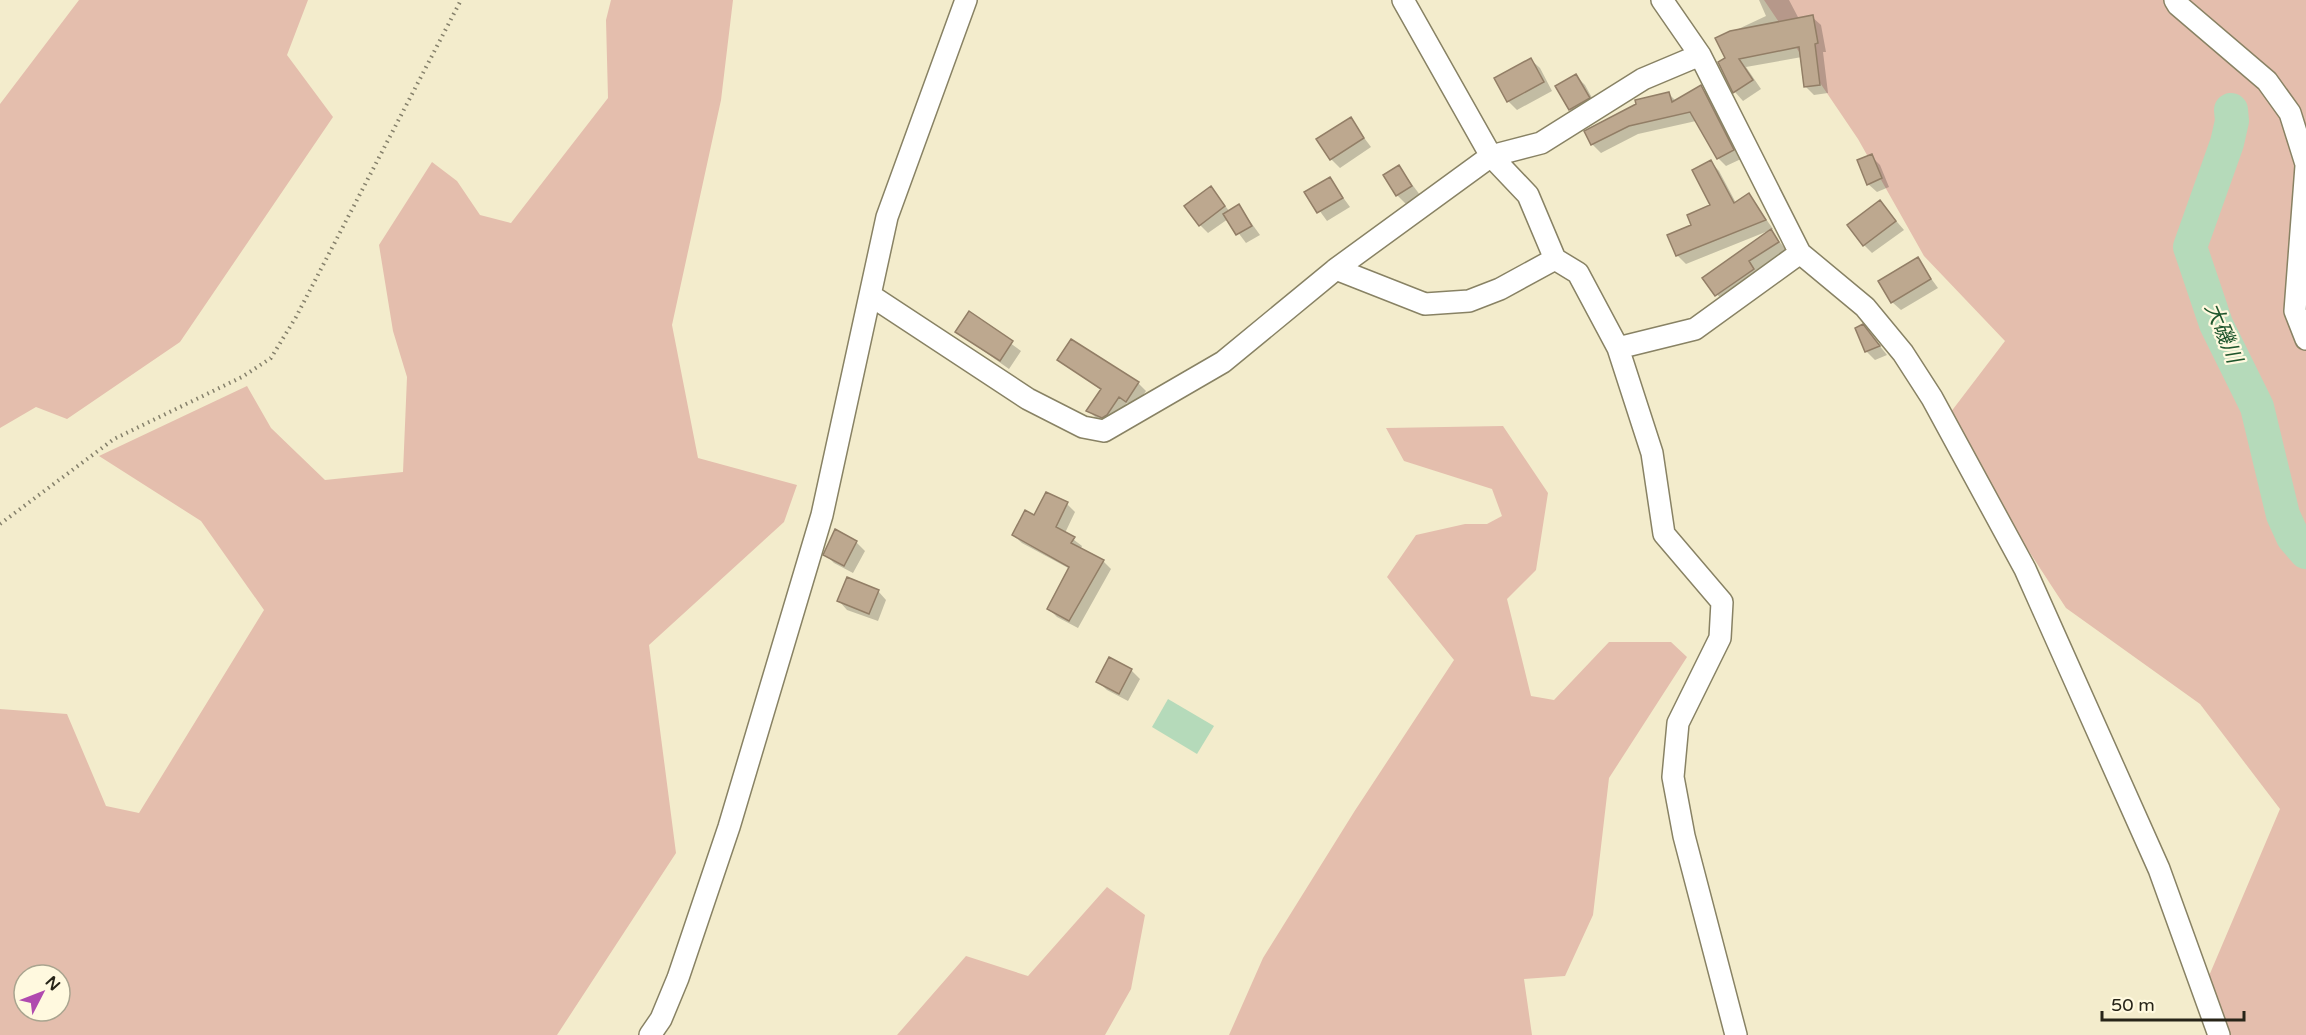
<svg xmlns="http://www.w3.org/2000/svg" width="2306" height="1035" font-family="'Varela Round','Noto Sans JP',sans-serif">
	<style>
		.green { fill: #e4bead; fill-rule: evenodd }
		.water { fill: #b5daba }
		.shadow { fill: #0003 }
		.lines { fill: none; stroke-linecap: round; stroke-linejoin: round }
		.river { stroke: #b5daba; stroke-width: 34 }
		.building { fill: #bda88f; stroke: #927e66; stroke-width: 1.5 }
		.minor-casing { stroke: #888264; stroke-width: 24 }
		.path { stroke: #85806b; stroke-width: 4; stroke-dasharray: 1.5 4.5; stroke-linecap: butt }
		.minor { stroke: #fff; stroke-width: 21 }
		.labels { text-anchor: middle; dominant-baseline: central; stroke-width: 4.5; stroke-linejoin: round; paint-order: stroke }
		.water-label { font-size: 21px; font-style: italic; fill: #1f562d; stroke: #fff9df }
	</style>
	<rect width="100%" height="100%" fill="#f3eccc"/>
	<path class="green" d="M79,0H308L287,55L333,117L180,342L67,419L36,407L0,428V104Z
		M611,0H733L721,100L672,325L698,458L797,485L784,522L649,645L676,853L557,1035H0V709L67,714L106,806L139,813L264,610L201,521L99,456L247,386L271,428L325,480L403,472L407,377L393,331L379,245L432,162L457,181L480,215L511,223L608,98L606,20ZM24,975H60V1011H24Z
		M1764,0H2306V1035H2222L2203,990L2280,809L2200,704L2066,608L1944,421L2005,341L1924,256L1858,139Z
		M1503,426L1548,493L1536,570L1507,599L1531,696L1554,700L1609,642H1671L1687,657L1609,778L1593,915L1565,976L1524,979L1532,1035H1229L1263,958L1354,812L1454,660L1387,577L1416,535L1465,524H1487L1502,516L1492,489L1404,461L1386,428Z
		M1107,887L1145,915L1131,989L1105,1035H897L966,956L1028,976Z"/>
	<path class="water" d="M1168,699L1214,726L1197,754L1152,727Z"/>
	<path class="shadow" d="M1759,0H1789L1799,19L1812,17L1821,25L1826,52H1823L1828,93L1814,95L1805,86L1802,57L1746,67L1761,89L1743,101L1735,92L1720,63L1726,58L1717,39L1766,16Z
		M1531,60L1540,68L1552,91L1517,110L1508,101Z
		M1576,76L1585,85L1597,107L1578,118L1570,109Z
		M1701,87L1709,96L1741,159L1726,166L1718,158L1696,121L1638,134L1601,153L1592,144L1586,132L1669,94L1676,101Z
		M1350,119L1371,147L1340,168L1331,159Z
		M1871,156L1880,165L1889,187L1877,192L1868,184Z
		M1711,162L1719,171L1736,203L1749,195L1773,229L1686,264L1677,255L1693,226L1712,206Z
		M1399,167L1420,195L1406,204L1397,195Z
		M1329,178L1350,207L1327,221L1306,192Z
		M1211,188L1230,212L1239,206L1260,235L1246,243L1228,219L1208,233L1200,225Z
		M1880,202L1904,230L1872,253L1864,245Z
		M1771,231L1787,251L1757,270L1762,278L1725,304L1704,278Z
		M1917,259L1938,288L1901,310L1892,302Z
		M969,313L1021,351L1009,369L957,332Z
		M1871,335L1887,355L1875,360L1866,351Z
		M1059,360L1138,383L1146,391L1134,408L1127,403L1110,425L1096,418L1088,410L1101,390Z
		M1046,494L1067,504L1075,512L1065,533L1082,546L1080,550L1103,561L1111,569L1078,628L1057,617L1049,609L1070,569L1022,543L1013,535L1035,517Z
		M856,542L865,551L853,573L834,563L825,554Z
		M878,591L886,600L878,621L847,610L839,601Z
		M1131,670L1140,679L1128,701L1107,690L1098,682Z"/>
	<g class="lines">
		<path class="river" d="M2231,110L2232,121L2227,143L2190,247L2216,324L2257,407L2283,515L2293,537L2306,552"/>
	</g>
	<path class="building" d="M1813,15L1818,43L1815,44L1820,85L1804,87L1799,47L1739,59L1753,80L1733,93L1718,62L1725,58L1715,38L1730,31Z
		M1531,58L1544,82L1507,102L1494,78Z
		M1576,74L1590,98L1569,110L1555,86Z
		M1701,85L1734,150L1717,159L1690,112L1629,126L1591,145L1584,131L1636,104L1635,100L1669,92L1672,102Z
		M1351,117L1364,138L1330,160L1316,139Z
		M1872,154L1882,178L1867,185L1857,160Z
		M1711,160L1734,203L1749,193L1766,220L1676,256L1667,235L1691,225L1687,215L1710,205L1692,170Z
		M1399,165L1412,186L1396,196L1383,175Z
		M1330,177L1343,198L1317,213L1304,192Z
		M1211,186L1225,206L1199,226L1184,206Z
		M1880,200L1896,221L1863,246L1847,225Z
		M1239,204L1252,226L1236,235L1223,214Z
		M1771,229L1779,242L1749,261L1754,269L1715,296L1702,278Z
		M1918,257L1931,279L1891,303L1878,281Z
		M969,311L1013,341L1000,361L955,332Z
		M1863,324L1880,346L1865,352L1855,328Z
		M1071,339L1139,382L1126,402L1119,397L1107,415L1102,418L1086,411L1101,389L1057,360Z
		M1046,492L1068,502L1056,527L1075,537L1071,543L1104,560L1069,621L1047,609L1069,567L1012,535L1025,510L1034,515Z
		M835,529L857,541L844,566L823,555Z
		M847,577L879,590L869,614L837,601Z
		M1109,657L1132,669L1119,694L1096,682Z"/>
	<g class="lines">
		<defs>
			<path id="minor" d="M1403,0L1491,156L1528,195L1555,259L1578,273L1618,348L1652,453L1664,534L1722,602L1720,638L1678,723L1673,777L1684,836L1736,1035
				M1662,0L1700,55L1800,253L1865,307L1903,353L1932,398L2025,569L2159,869L2219,1035
				M2175,0L2178,5L2267,81L2290,113L2306,164
				M2306,166L2295,311L2306,339
				M1336,269L1425,304L1469,301L1500,289L1555,259
				M870,295L1028,399L1083,427L1104,431L1223,362L1336,269L1491,156L1541,143L1643,79L1700,55
				M1618,348L1695,329L1800,253
				M650,1035L661,1019L678,978L729,827L822,515L887,217L966,0"/>
		</defs>
		<use href="#minor" class="minor-casing"/>
		<path class="path" d="M0,524L114,439L242,377L271,358L296,317L461,0"/>
		<use href="#minor" class="minor"/>
	</g>
	<g class="labels">
		<g class="water-label">
			<text transform="translate(2223 333) rotate(67)">大磯川</text>
		</g>
	</g>
	<g transform="translate(42 993) rotate(48)"><circle r="28" fill="#fff9df" stroke="#a9a48f" stroke-width="1.5"/>
	<path d="M0-4.5L10 22L0 15L-10 22Z" fill="#b04aaf"/>
	<text y="-9" font-size="16" font-weight="bold" text-anchor="middle" fill="#272418">N</text>
	</g>
	<path d="M2102 1011v9h142v-9" fill="none" stroke="#272418" stroke-width="3"/>
	<text x="2111" y="1011" font-size="18" fill="#272418" stroke="#fff9df" stroke-width="4.5" paint-order="stroke">50 m</text>
</svg>
